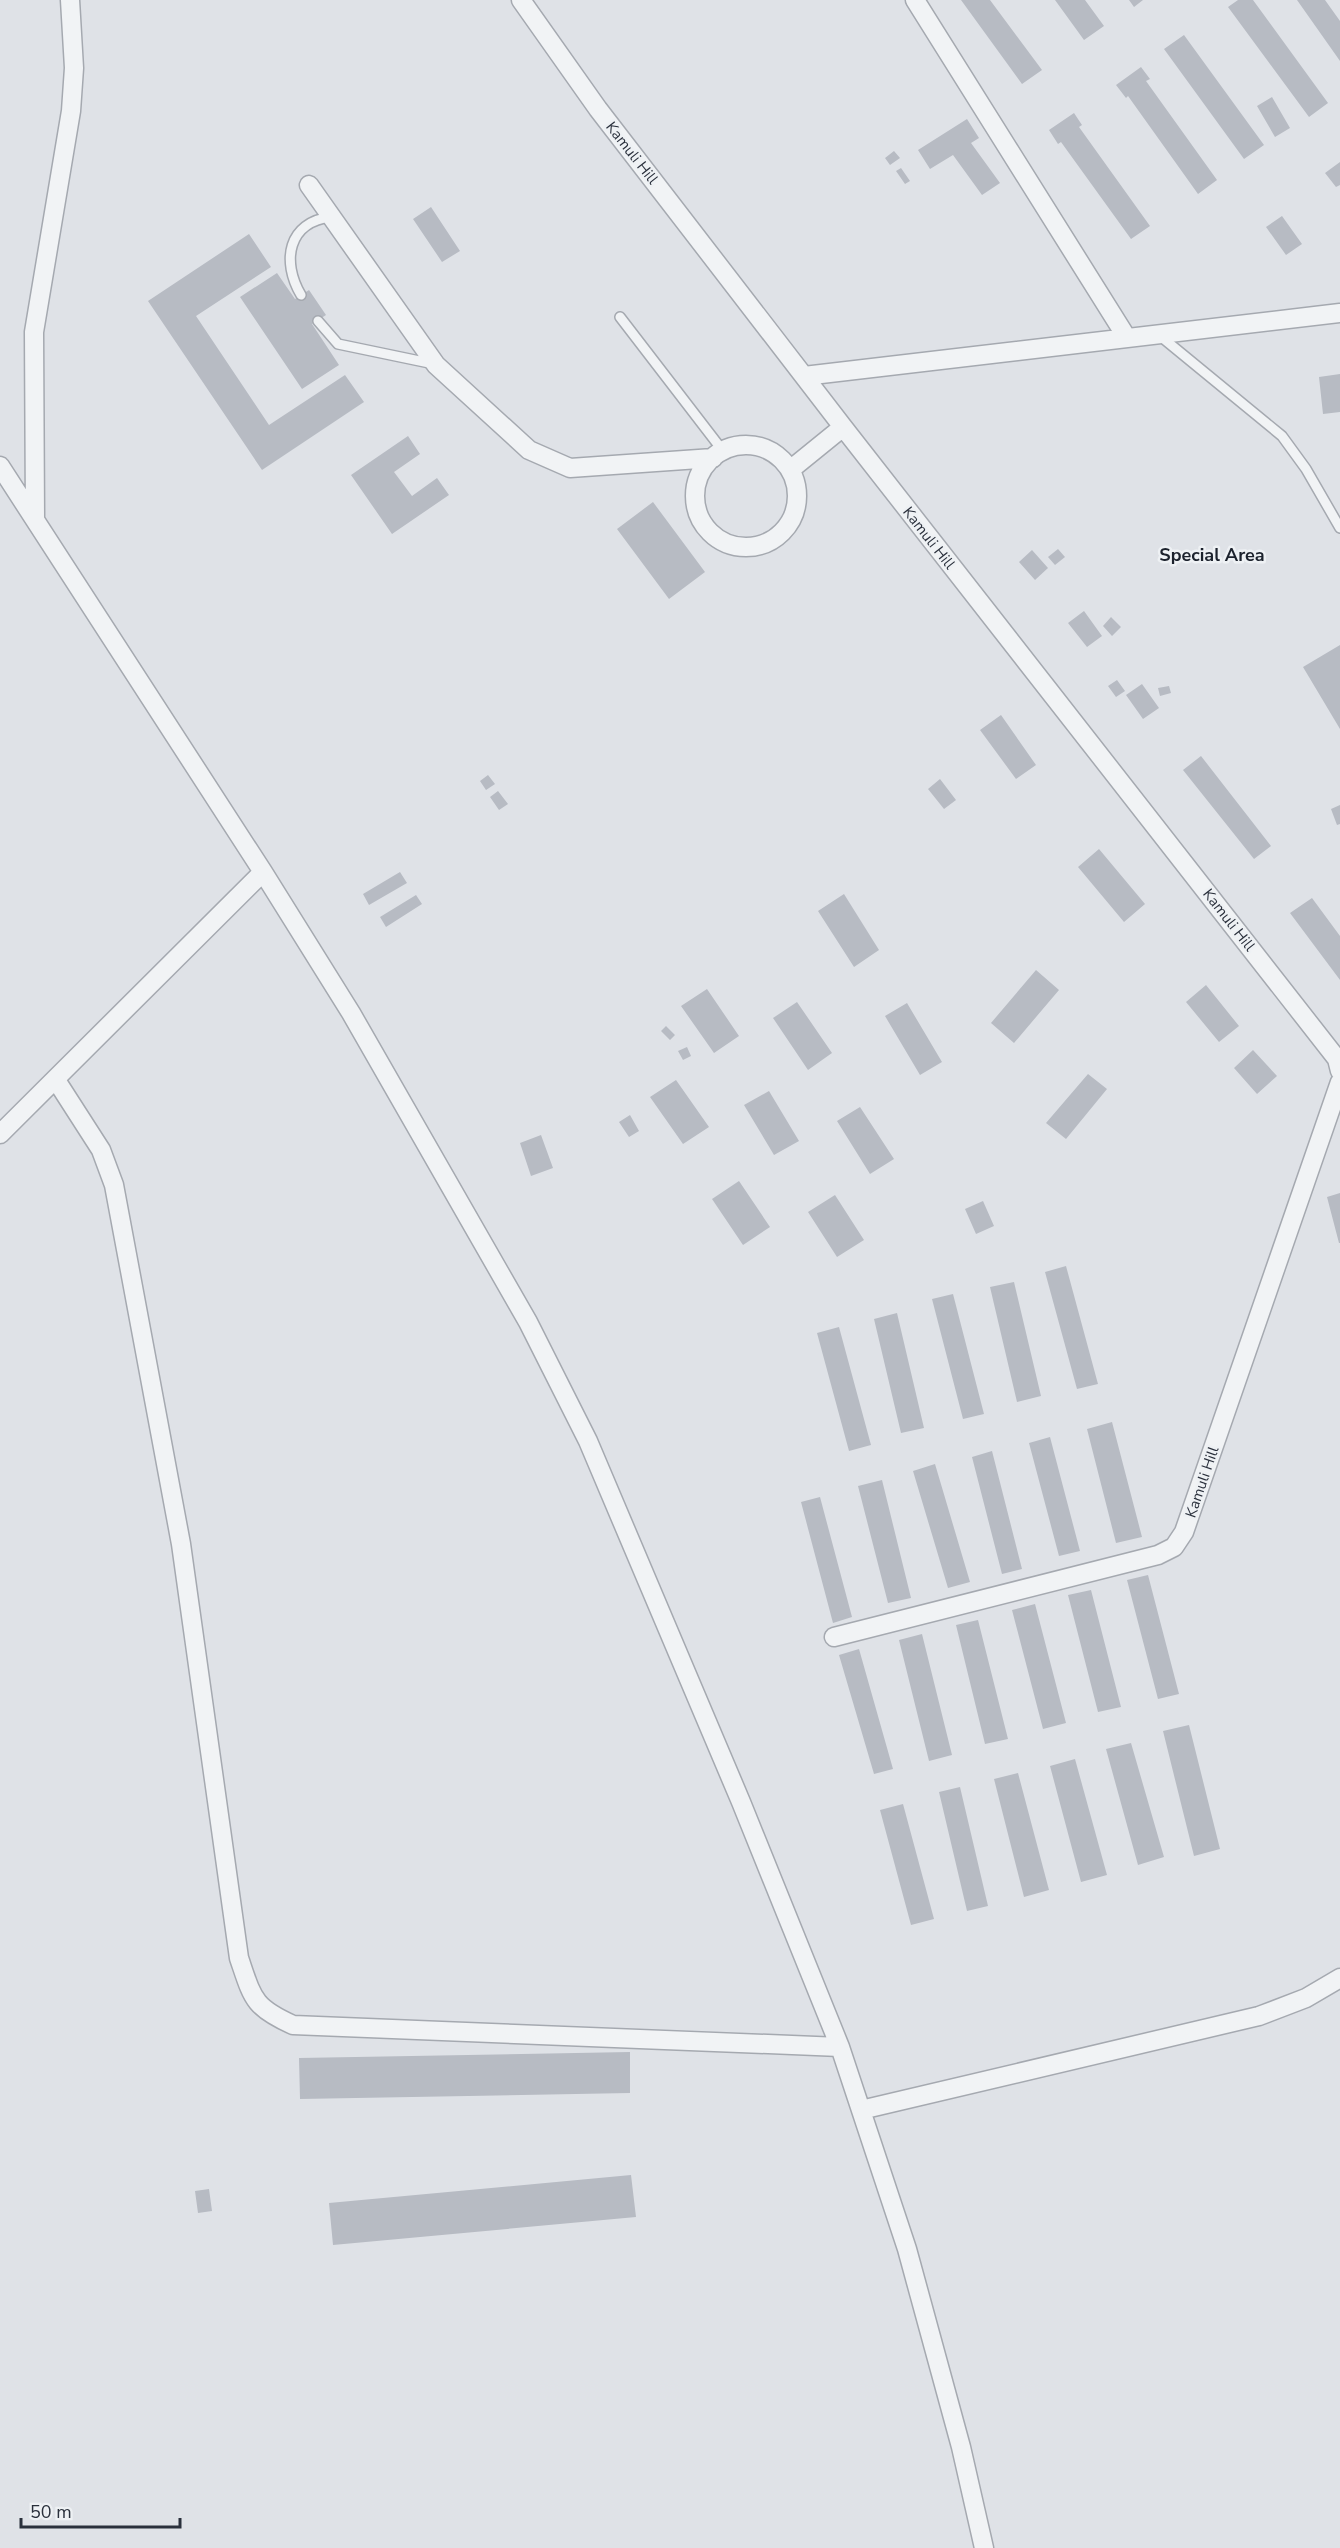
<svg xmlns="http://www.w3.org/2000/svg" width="1340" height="2548" font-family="'Nunito Sans',sans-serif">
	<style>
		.building { fill: #b7bbc3 }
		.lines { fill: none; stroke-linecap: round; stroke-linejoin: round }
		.lane-casing { stroke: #a5a9b0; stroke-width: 12 }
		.street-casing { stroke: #a5a9b0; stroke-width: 21 }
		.lane { stroke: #f1f3f5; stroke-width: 9 }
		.street { stroke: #f1f3f5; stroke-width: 18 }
		.labels { text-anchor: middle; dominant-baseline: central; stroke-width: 5; stroke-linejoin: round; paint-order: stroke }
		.street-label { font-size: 15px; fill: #2a303c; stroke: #eef1f4 }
		.quarter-label { font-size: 18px; font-weight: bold; fill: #1c222d; stroke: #eef1f4 }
	</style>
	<rect width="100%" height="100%" fill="#dfe2e7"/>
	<path class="building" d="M961,0H990L1042,70L1022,84Z
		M1055,0H1085L1104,26L1084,40Z
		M1129,0H1143L1134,7Z
		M1238,0H1253L1328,103L1309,117L1228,7Z
		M1297,0H1325L1340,21V61Z
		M1184,35L1264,145L1244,159L1164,49Z
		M1141,67L1150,79L1146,81L1217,180L1198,194L1128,96L1126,98L1116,85Z
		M1272,97L1290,128L1275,137L1257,106Z
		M1074,113L1082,125L1079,127L1150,226L1131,239L1061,142L1058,144L1049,130Z
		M967,119L979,138L971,143L1000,183L982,195L953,155L930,169L918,150Z
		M894,151L900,158L890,165L885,158Z
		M1340,162V185L1336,187L1325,173Z
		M901,168L910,181L905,184L896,171Z
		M431,207L460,251L442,262L413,219Z
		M1282,216L1302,244L1286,255L1266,227Z
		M249,234L271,267L196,316L269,425L345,375L364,402L262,470L148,301Z
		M277,273L295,299L309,290L326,315L312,324L339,365L302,389L240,297Z
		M1340,374V412L1323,414L1319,377Z
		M408,436L420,454L394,472L412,496L437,478L449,495L392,534L351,475Z
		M653,502L705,572L669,599L617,529Z
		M1058,549L1065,557L1055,565L1048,557Z
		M1032,550L1048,568L1035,580L1019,562Z
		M1084,611L1102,636L1087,647L1068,623Z
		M1111,617L1121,627L1112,636L1103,626Z
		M1340,645V729L1303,667Z
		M1117,680L1125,691L1116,697L1108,686Z
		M1142,684L1159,708L1143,719L1126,695Z
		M1169,686L1171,693L1160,696L1158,688Z
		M1001,715L1036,765L1016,779L980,730Z
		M1201,756L1271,846L1254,859L1183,770Z
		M488,775L495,784L486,790L480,781Z
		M940,779L956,800L944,809L928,789Z
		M498,791L508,804L499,810L490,797Z
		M1340,805V824L1337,825L1331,809Z
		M1099,849L1145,904L1124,922L1078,867Z
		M400,872L407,883L369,905L363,894Z
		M844,894L879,950L854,967L818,911Z
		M416,895L422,904L386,927L380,917Z
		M1312,898L1340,936V980L1290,913Z
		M1036,970L1059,990L1014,1043L991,1023Z
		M1206,985L1239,1026L1219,1042L1186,1002Z
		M707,989L739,1036L714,1053L681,1006Z
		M797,1002L832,1053L808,1070L773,1018Z
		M907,1003L942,1062L920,1075L885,1016Z
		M666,1026L675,1035L670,1040L661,1031Z
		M687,1047L691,1056L683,1060L678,1051Z
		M1253,1050L1277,1076L1257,1094L1234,1068Z
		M1088,1074L1107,1089L1066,1139L1046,1123Z
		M676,1080L709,1127L683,1144L650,1097Z
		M769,1091L799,1141L774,1155L744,1105Z
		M860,1107L894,1159L870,1174L837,1121Z
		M630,1115L639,1131L629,1137L619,1122Z
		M541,1135L553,1168L531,1176L520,1143Z
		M739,1181L770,1227L743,1245L712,1199Z
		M1340,1193V1243H1339L1327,1197Z
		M835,1195L864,1240L837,1257L808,1212Z
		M983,1201L994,1226L976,1234L965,1209Z
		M1066,1266L1098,1384L1077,1389L1045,1272Z
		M1014,1282L1041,1396L1017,1402L990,1287Z
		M953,1294L984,1414L963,1419L932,1299Z
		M897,1313L924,1428L901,1433L874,1319Z
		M839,1327L871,1445L849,1451L817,1333Z
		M1112,1422L1142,1537L1116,1543L1087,1429Z
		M1050,1437L1080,1551L1059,1556L1029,1443Z
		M992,1451L1022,1569L1002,1574L972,1457Z
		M935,1464L970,1582L948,1588L913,1471Z
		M882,1480L911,1598L888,1603L858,1486Z
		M820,1497L852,1617L833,1623L801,1502Z
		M1148,1575L1179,1694L1158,1699L1127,1580Z
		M1091,1590L1121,1707L1098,1712L1068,1595Z
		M1035,1604L1066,1723L1043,1729L1012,1610Z
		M978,1620L1008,1739L985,1744L956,1625Z
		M922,1634L952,1755L929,1761L899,1640Z
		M859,1649L893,1769L874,1774L839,1655Z
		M1189,1725L1220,1849L1194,1856L1163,1731Z
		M1131,1743L1164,1857L1138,1865L1106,1749Z
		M1075,1759L1107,1875L1081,1882L1050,1766Z
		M1018,1773L1049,1890L1024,1897L994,1779Z
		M960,1787L988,1906L967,1911L939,1792Z
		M903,1804L934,1919L911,1925L880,1810Z
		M630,2052V2093L300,2099L299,2058Z
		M631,2175L636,2217L333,2245L329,2203Z
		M209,2189L212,2211L198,2213L195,2191Z"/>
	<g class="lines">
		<defs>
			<path id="lane" d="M301,295C281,261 288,222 331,217
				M620,317L723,451
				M318,321L338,344L434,364
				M1159,335L1282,436L1306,469L1340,528"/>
			<path id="street" d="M521,0L598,109L843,427L1337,1059L1340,1071
				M915,0L1127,338
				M309,185L436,365L529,450L570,468L713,458
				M804,376L1340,313
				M695 496a51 51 0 1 1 102 0a51 51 0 1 1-102 0Z
				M0,466L263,872L351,1013L528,1322L588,1441L741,1802L840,2047L907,2249L961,2447L984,2548
				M790,470L843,427
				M35,518L34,332L71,111L74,68L70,0
				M56,1080L101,1150L114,1185L181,1544L239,1958C253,1999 253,2007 293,2025L840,2047
				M0,1134L263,872
				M834,1637L1158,1555L1174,1547L1184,1532L1340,1082
				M861,2110L1259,2016L1306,1998L1340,1978"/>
		</defs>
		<use href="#lane" class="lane-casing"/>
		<use href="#street" class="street-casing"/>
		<use href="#lane" class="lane"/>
		<use href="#street" class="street"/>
	</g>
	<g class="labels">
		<g class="street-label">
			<text transform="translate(632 153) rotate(52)">Kamuli Hill</text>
			<text transform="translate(929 538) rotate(52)">Kamuli Hill</text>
			<text transform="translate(1229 920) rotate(52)">Kamuli Hill</text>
			<text transform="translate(1202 1482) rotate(-71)">Kamuli Hill</text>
		</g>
		<g class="quarter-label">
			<text x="1212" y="555">Special Area</text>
		</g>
	</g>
	<path d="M21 2518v9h159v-9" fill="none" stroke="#2a303c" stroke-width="3"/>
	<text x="30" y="2518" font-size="18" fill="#2a303c" stroke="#eef1f4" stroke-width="4.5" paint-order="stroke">50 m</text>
</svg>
